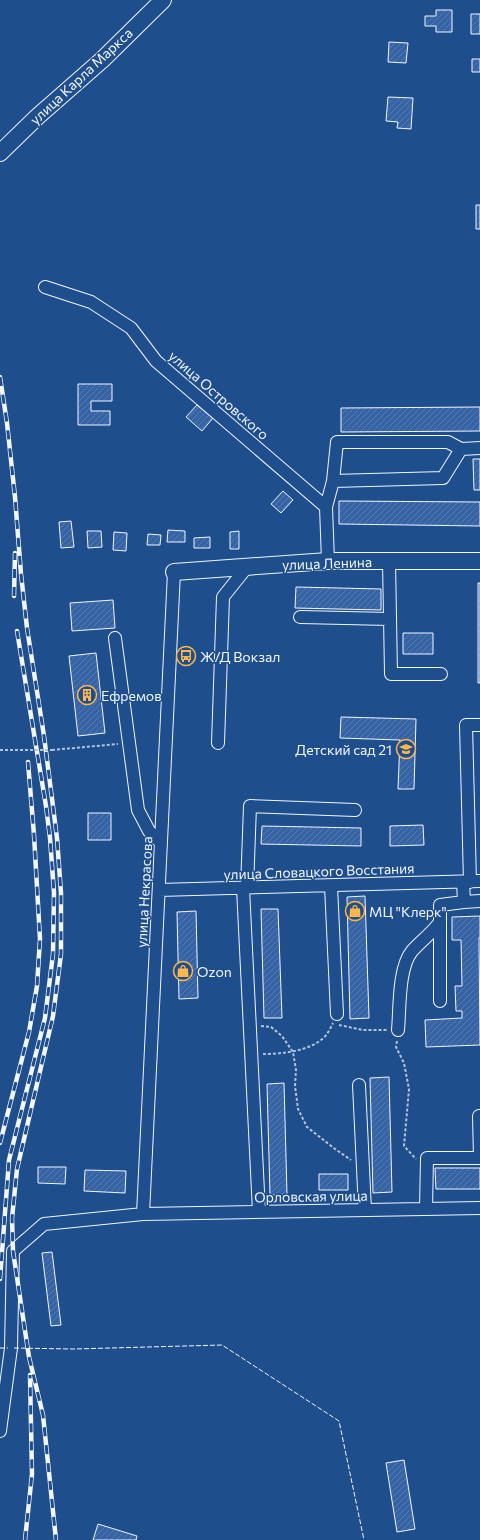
<svg xmlns="http://www.w3.org/2000/svg" width="480" height="1540" font-family="Commissioner,sans-serif">
	<style>
		.building { fill: url(#building-hatch); stroke: #f2f6ff }
		.lines { fill: none; stroke-linecap: round; stroke-linejoin: round }
		.minor-casing { stroke: #f2f6ff; stroke-width: 14 }
		.major-casing { stroke: #f2f6ff; stroke-width: 18 }
		.path { stroke: #b3c4dc; stroke-width: 2; stroke-dasharray: 3 2; stroke-linecap: butt }
		.minor { stroke: #1f4e8c; stroke-width: 12 }
		.major { stroke: #1f4e8c; stroke-width: 16 }
		.rail-casing { stroke: #f2f6ff; stroke-width: 4.5 }
		.rail { stroke: #1f4e8c; stroke-width: 3; stroke-dasharray: 9; stroke-linecap: butt }
		.path-bridge { stroke: #b3c4dc; stroke-width: 2; stroke-dasharray: 3 2; stroke-linecap: butt }
		.fence { stroke: #f2f6ff; stroke-width: 1; stroke-dasharray: 5 2; stroke-linecap: butt }
		.labels { text-anchor: middle; dominant-baseline: central; stroke-width: 3; stroke-linejoin: round; paint-order: stroke }
		.street-label { font-size: 14px; fill: #f2f6ff; stroke: #1f4e8c }
		.poi-label { font-size: 14px; fill: #f2f6ff; stroke: #1f4e8c; text-anchor: start }
	</style>
	<defs>
		<pattern id="building-hatch" width="6" height="6" patternUnits="userSpaceOnUse"><rect width="6" height="6" fill="#3563a3"/><path d="M-1 1l2-2M0 6l6-6M5 7l2-2" fill="none" stroke="#537ab1"/></pattern>
	</defs>
	<rect width="100%" height="100%" fill="#1f4e8c"/>
	<path class="building" d="M436,10H452V32H436V26H425V16H436Z
		M471,14H480V34H471Z
		M389,42L408,43L406,63L388,62Z
		M472,59H480V72H472Z
		M388,97L413,98L411,129L397,128L398,122L386,121Z
		M476,205H480V229H476Z
		M78,384H112V401H91V411H110V425H78Z
		M197,405L213,418L202,431L186,417Z
		M480,407V431L341,432V408Z
		M473,459H480V490H474Z
		M283,491L293,500L281,513L271,504Z
		M339,501L480,502V526L339,524Z
		M71,521L74,547L61,548L59,522Z
		M168,530L185,531V542H167Z
		M87,531H101L102,547L88,548Z
		M239,531V549H230V532Z
		M114,532L127,533L126,551L113,550Z
		M148,534L161,535L160,545H147Z
		M210,537V548H194V538Z
		M478,583H480V683H478Z
		M296,587L381,589V610L295,608Z
		M113,600L115,628L72,631L70,603Z
		M403,633H433V654H403Z
		M96,653L105,733L78,736L69,656Z
		M341,717L416,719L414,789H398L400,740L340,738Z
		M88,813H111V840H88Z
		M423,825L424,845L390,846V826Z
		M262,826L361,828V846L261,844Z
		M365,896L369,1018L350,1019L347,897Z
		M261,909H278L282,1018H264Z
		M196,911L198,998L179,999L177,912Z
		M480,916V938H479L480,1045L426,1047L425,1020L462,1018V1011H456L455,986H462L461,940H452V917Z
		M389,1077L392,1192L373,1193L370,1078Z
		M284,1083L287,1195H270L267,1084Z
		M38,1167H66L65,1184L38,1183Z
		M435,1168H480V1189H436Z
		M85,1170L126,1171L125,1193L84,1191Z
		M319,1174H348V1190H319Z
		M52,1252L61,1325L51,1326L42,1253Z
		M404,1460L415,1529L397,1532L386,1463Z
		M98,1524L137,1536L136,1540H93Z"/>
	<g class="lines">
		<defs>
			<path id="minor" d="M45,287L91,302L131,328L156,361L326,507L328,561
				M333,481L337,442H448L461,449
				M326,507L333,481L443,478L461,449L480,448
				M389,561L391,674H441
				M300,617L390,619
				M115,638L138,810L149,831L161,843
				M218,743L223,597L247,567
				M463,882L464,902L480,901
				M470,882L466,725H480
				M331,886L337,1014
				M243,888L259,1212
				M247,888L250,806L355,810
				M159,890L480,881
				M440,1001V905L464,902
				M398,1030C400,1009 398,968 412,951C421,941 432,933 440,922
				M359,1085L365,1210
				M426,1209L427,1158H480L479,1116
				M143,1214L174,572
				M0,1431L11,1348L13,1251L44,1224L143,1214L480,1208"/>
			<path id="major" d="M0,153L37,117L102,60L163,0
				M174,572L328,561H480"/>
		</defs>
		<use href="#minor" class="minor-casing"/>
		<use href="#major" class="major-casing"/>
		<path class="path" d="M52,750L118,744
			M339,1025L363,1030H387
			M261,1026L271,1027L282,1036L293,1052L296,1070L295,1086L298,1109L307,1127L335,1149L351,1160
			M397,1041L396,1047L404,1063L409,1089L404,1146L416,1159
			M263,1054C282,1054 314,1051 327,1034C329,1031 331,1027 333,1023"/>
		<use href="#minor" class="minor"/>
		<use href="#major" class="major"/>
		<defs>
			<path id="rail" d="M0,377L7,423L15,497L21,574L27,628L44,736L57,838L61,893V954L53,1016L17,1169L12,1218L13,1251L29,1357L43,1415L56,1540
				M14,596L15,553
				M0,1143L29,1032L37,986L40,939L34,835L28,762
				M0,1279L9,1160L45,1018L53,954L54,893L50,838L46,806L17,631
				M25,1540L32,1474L30,1375"/>
		</defs>
		<use href="#rail" class="rail-casing"/>
		<use href="#rail" class="rail"/>
		<path class="path-bridge" d="M0,750H52"/>
		<path class="fence" d="M0,1348H8
			M14,1348L73,1349L222,1345L339,1421L364,1540"/>
	</g>
	<defs>
		<symbol id="bus-ring" viewBox="-11 -11 22 22"><circle r="9.5" fill="#1f4e8c" stroke="#ffb74d" stroke-width="1.5"/><path d="M-5-6H5V4H4V6H2V4H-2V6H-4V4H-5ZM-3.5-4V0h7V-4ZM-3.5 1.2v1.5H-2V1.2ZM2 1.2v1.5H3.5V1.2Z" fill="#ffb74d"/></symbol>
		<symbol id="building-ring" viewBox="-11 -11 22 22"><circle r="9.5" fill="#1f4e8c" stroke="#ffb74d" stroke-width="1.5"/><path d="M-4-6H4V6H1V3H-1V6H-4ZM-2.5-4.3h1.7v1.8h-1.7ZM.8-4.3h1.7v1.8H.8ZM-2.5-1h1.7V.8h-1.7ZM.8-1h1.7V.8H.8Z" fill="#ffb74d"/></symbol>
		<symbol id="school-ring" viewBox="-11 -11 22 22"><circle r="9.5" fill="#1f4e8c" stroke="#ffb74d" stroke-width="1.5"/><path d="M0-5L7-2L0 1L-7-2ZM-4 1L0 2.5L4 1V4Q0 6-4 4Z" fill="#ffb74d"/></symbol>
		<symbol id="shop-ring" viewBox="-11 -11 22 22"><circle r="9.5" fill="#1f4e8c" stroke="#ffb74d" stroke-width="1.5"/><path d="M-5-2.5h2.3a2.7 3.5 0 0 1 5.4 0H5L5.5 6h-11ZM-1.5-2.5h3a1.5 2.3 0 0 0-3 0Z" fill="#ffb74d"/></symbol>
	</defs>
	<g fill-rule="evenodd">
		<use href="#bus-ring" x="175" y="645" width="22" height="22"/>
		<use href="#building-ring" x="76" y="684" width="22" height="22"/>
		<use href="#school-ring" x="395" y="738" width="22" height="22"/>
		<use href="#shop-ring" x="344" y="900" width="22" height="22"/>
		<use href="#shop-ring" x="172" y="960" width="22" height="22"/>
	</g>
	<g class="labels">
		<g class="street-label">
			<text transform="translate(81 76) rotate(-43)">улица Карла Маркса</text>
			<text transform="translate(219 395) rotate(41)">улица Островского</text>
			<text transform="translate(327 563) rotate(-2)">улица Ленина</text>
			<text transform="translate(319 871) rotate(-2)">улица Словацкого Восстания</text>
			<text transform="translate(144 892) rotate(-87)">улица Некрасова</text>
			<text transform="translate(311 1196) rotate(-1)">Орловская улица</text>
		</g>
		<g class="poi-label">
			<text x="200" y="656">Ж/Д Вокзал</text>
			<text x="101" y="695">Ефремов</text>
			<text x="392" y="749" text-anchor="end">Детский сад 21</text>
			<text x="369" y="911">МЦ "Клерк"</text>
			<text x="197" y="971">Ozon</text>
		</g>
	</g>
</svg>
